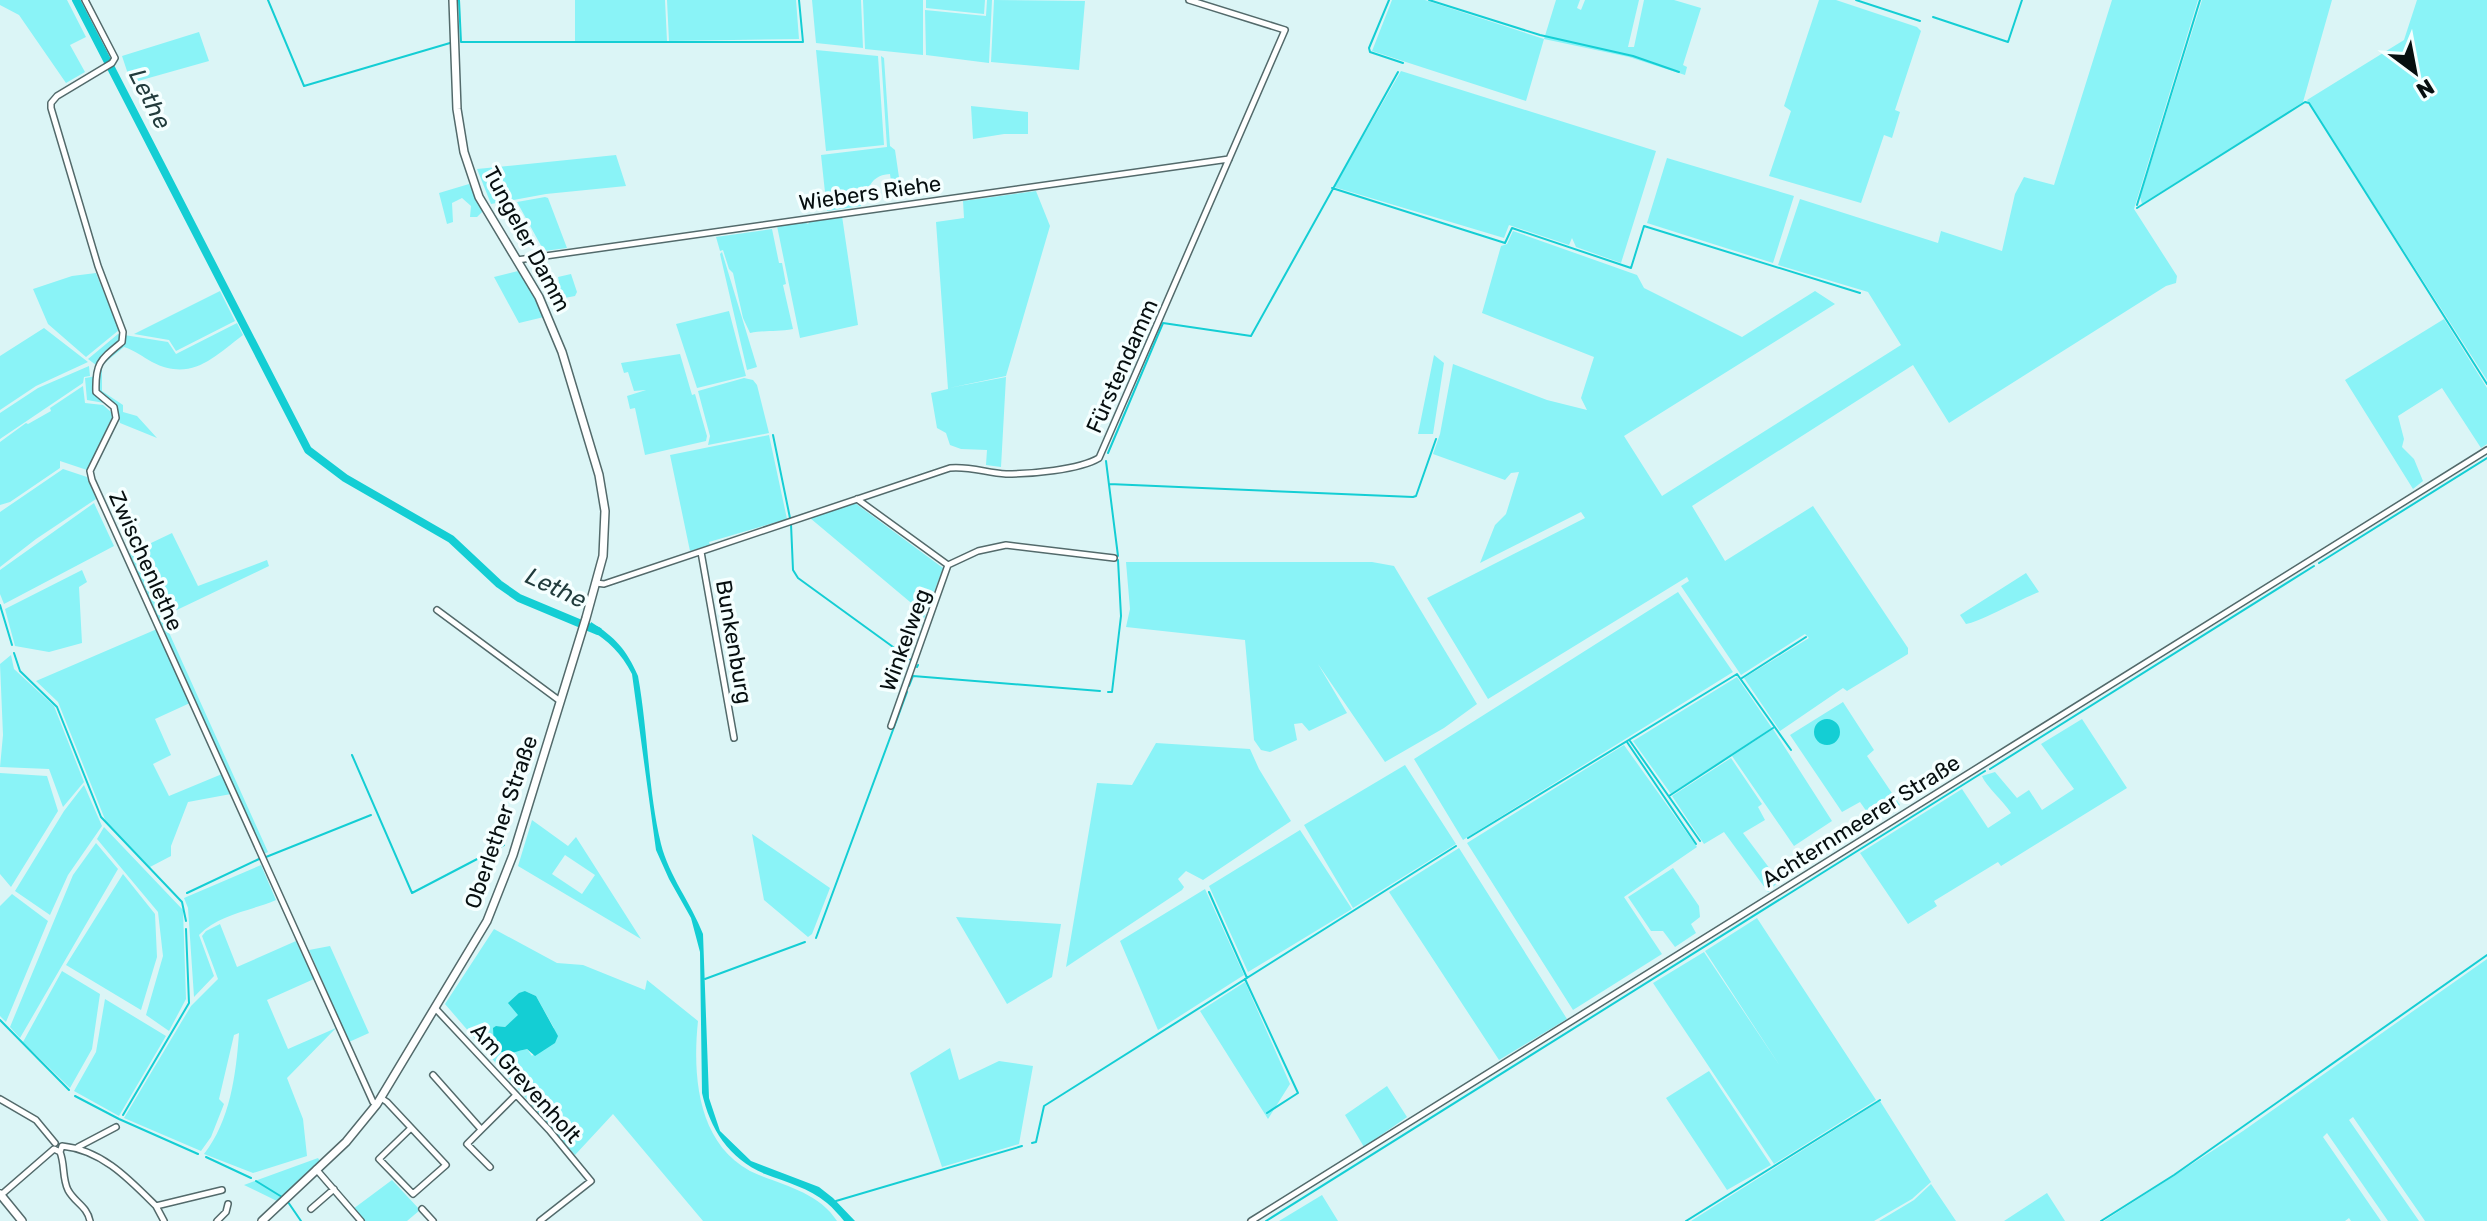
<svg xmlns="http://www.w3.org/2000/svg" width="2487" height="1221" font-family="Rubik,sans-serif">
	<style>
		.green { fill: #8af3f7; fill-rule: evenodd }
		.water { fill: #14ced4 }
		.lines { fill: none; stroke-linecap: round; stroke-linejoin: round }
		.stream { stroke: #14ced4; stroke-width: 2 }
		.river { stroke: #14ced4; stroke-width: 8 }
		.street-casing { stroke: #536a6b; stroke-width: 8 }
		.secondary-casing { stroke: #536a6b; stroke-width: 10 }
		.street { stroke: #fff; stroke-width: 5 }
		.secondary { stroke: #fff; stroke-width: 7 }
		.labels { text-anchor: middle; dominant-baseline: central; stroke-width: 7; stroke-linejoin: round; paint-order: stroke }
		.street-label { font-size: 22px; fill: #070f10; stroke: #f5ffff }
		.water-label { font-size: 24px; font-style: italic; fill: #223c3d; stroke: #f5ffff }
	</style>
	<rect width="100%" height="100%" fill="#dbf5f6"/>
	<path class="green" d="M0,0H67L86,37L70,45L85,72L66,83L19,15L0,5Z
		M575,0H665L667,41H575Z
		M667,0H796L799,39L669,41Z
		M812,0H861L863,48L816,43Z
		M863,0H923V55L865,49Z
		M926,0H985L984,14L926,8Z
		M987,0H992L989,63L926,55L925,10L986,16Z
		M994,0L1085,1L1079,70L991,62Z
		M1392,0H1425L1544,39L1556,0H1580L1577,8L1581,10L1585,0H1639L1628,47H1634L1644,0H1674L1701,8L1683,65L1687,67L1685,75L1629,57L1544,39L1526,101L1372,51Z
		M1819,0H1836L1917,27L1921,31L1895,110L1900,112L1892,138L1884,135L1861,203L1769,176L1791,111L1784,106Z
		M2112,0H2198L2134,209L2177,276L2176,283L2166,286L1949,423L1913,365L1692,506L1725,561L1813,506L1908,648V654L1847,691L1843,688L1780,731L1744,678L1809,638L1805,634L1741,675L1681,586L1689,581L1687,577L1488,699L1427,598L1585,518L1581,512L1480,563L1495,525L1506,514L1519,472L1511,473L1505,480L1433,454L1440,434L1453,364L1547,400L1587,410L1581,398L1594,357L1482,313L1501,246L1507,244L1513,231L1637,275L1644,288L1742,337L1815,291L1835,304L1624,436L1662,496L1901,345L1868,292L1778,265L1800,199L1938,243L1941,231L2002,251L2015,194L2024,177L2054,185Z
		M2202,0H2332L2303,102L2142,204L2140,197Z
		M2417,0H2487V380L2307,100L2404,40Z
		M199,32L209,61L131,83L122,56Z
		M816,50L878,56L884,145L826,151Z
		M881,56L884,58L890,146L895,150L901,191L892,189L890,174C878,175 873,179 868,189L859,190L861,206L827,211L821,155L887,147Z
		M1401,71L1656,151L1621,263L1576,247L1572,238L1569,245L1509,225L1504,238L1334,187Z
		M971,106L1028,112V134H1004L973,139Z
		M616,155L626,186L546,194L491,204L477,169Z
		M1667,158L1794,196L1773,263L1647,223Z
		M469,184L483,211L477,217H470L471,206L462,198L452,203L453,222L447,224L439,193Z
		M1036,191L1050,226L1006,376L949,388L1006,377L1001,467L986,465L987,450L961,449L950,445L946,433L937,428L931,393L948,389L936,222L964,218L963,201Z
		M545,197L548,198L567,248L544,251L517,202Z
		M842,216L858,325L800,338L777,226L803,221L808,224L811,220Z
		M772,229L779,263H782L786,284L783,285L793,329C777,332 765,330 750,333L743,318L733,273L729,269L723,250L720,251L716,237Z
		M722,252L757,367L747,370L720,254Z
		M518,271L535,297L544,317L519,323L494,277Z
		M96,273L119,330L86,357L48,324L33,289L72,276Z
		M571,274L577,292L575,296L549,301L541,285L559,282L558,277Z
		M220,291L235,321L176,351L169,340L134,334Z
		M729,311L746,376L697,388L676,324Z
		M2444,319L2487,388V444L2481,448L2442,388L2398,416L2404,439L2402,447L2414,459L2423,481L2413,489L2345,380Z
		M237,323L243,335C213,358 191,382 152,362C143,357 134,350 124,347L102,365V391L123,405V412L137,416L157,438L120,423L116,405L87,400L85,378L97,376L96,365L88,359L118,334L168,342L176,354Z
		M44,328L88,362L36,386L0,410V356Z
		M680,354L692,395L695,394L707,436L706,441L645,455L635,408L630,409L627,396L646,390L634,391L628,372L624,373L621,363Z
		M1434,355L1444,363L1433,434H1418Z
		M89,366L90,376L84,377L83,383L0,439V413L38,388Z
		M744,378L753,380L757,385L769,433L708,445L710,436L698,391Z
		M83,386L85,403L103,405L111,412L112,418L87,470L60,461V468L10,502L0,505V442L26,423L28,424L51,411L50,408Z
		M769,435L787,519L709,542L710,545L690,551L670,455Z
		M63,469L87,477L96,499L36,539L0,567V512Z
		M94,503L114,546L4,604L0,594V570Z
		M855,503L943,568L924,619L922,612L810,518Z
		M172,533L198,586L267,560L269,566L162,617L268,852L264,854L128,554Z
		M1126,562H1372L1394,566L1477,704L1444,728L1385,762L1318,664L1347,713L1309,731L1302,723L1294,724L1297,740L1270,752L1261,750L1254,740L1245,640L1126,627L1130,609Z
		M82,570L87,582L79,587L82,643L49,652L15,646L5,609Z
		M2026,573L2039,592C2023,598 1978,623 1966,624L1960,615Z
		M1678,592L1733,672L1463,840L1414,759Z
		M157,629L190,703L155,719L171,755L153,764L169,796L222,774L231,794L188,802L171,846V856L150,867L106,822L58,702L36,681Z
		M11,655L14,669L54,706L84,782L63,807L49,769L0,767L3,735L0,664Z
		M1737,677L1772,728L1671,794L1633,741Z
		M1843,702L1874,750L1867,756L1900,805L1874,822L1860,802L1842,812L1790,735Z
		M2082,719L2127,788L2001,866L1998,862L1934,901L1937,906L1908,924L1860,853L1962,789L1988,828L2011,813C2004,802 1985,785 1982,776L1995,772L2017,798L2029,790L2042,810L2074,789L2041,744Z
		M1773,729L1832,821L1794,846L1732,756Z
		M1156,743L1250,749L1259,769L1291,821L1203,880L1186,871L1178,879L1184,887L1182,890L1066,967L1097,783L1132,785Z
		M1624,745L1697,847L1624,897L1662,954L1573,1010L1467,843Z
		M1731,758L1762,804L1758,807L1765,820L1743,833L1779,881L1768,892L1724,832L1704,844L1672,796Z
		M1405,765L1456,844L1353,908L1304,825Z
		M0,773L47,776L58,811L11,887L0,874Z
		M84,785L102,826L68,875L50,915L15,891L64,811Z
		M532,820L568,846L576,837L641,939L518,866ZM565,855L595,875L582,894L552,874Z
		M104,827L183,910L186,999L169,1031L146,1015L163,956L158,912L97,839Z
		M1300,830L1352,909L1248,972L1209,886Z
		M752,834L830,888L812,934L808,937L764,900Z
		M96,843L118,869L20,1038L10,1027L73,875Z
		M1459,848L1567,1019L1499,1060L1389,892Z
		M261,865L276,900C251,911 219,914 199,935L214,976L194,997L188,908L184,898Z
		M1673,868L1699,906L1700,917L1691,924L1696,933L1675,947L1663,931H1651L1628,897Z
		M123,874L155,914L157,957L141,1010L66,965Z
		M1205,889L1244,975L1158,1030L1120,941Z
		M12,894L48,921L6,1022L0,1016V906Z
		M956,917L1061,924L1052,977L1007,1004Z
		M1757,918L1876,1100L1774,1164L1653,983L1704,952L1780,1066L1705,951Z
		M220,924L237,967L296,941L314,979L267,1000L288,1049L336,1028L287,1078L303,1119L307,1156L253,1173L204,1154C230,1121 236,1075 239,1033L234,1035L219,1099L224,1104L211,1137L201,1151L124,1118L191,1006L218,979L202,936L206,931Z
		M494,929L557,963L583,965L645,990L647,980L698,1021C692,1078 698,1150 759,1175C787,1186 820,1194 837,1221H703L613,1114L575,1155L445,1004ZM525,991L536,996L554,1028L532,1056L527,1049L517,1051L496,1026L505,1027L519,1015Z
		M330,946L369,1033L349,1042L309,950Z
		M2487,959V1221H2425L2353,1117L2349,1120L2419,1221H2388L2327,1133L2323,1137L2381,1221H2351L2349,1218L2345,1221H2104L2243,1131Z
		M62,971L100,994L92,1049L70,1088L23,1042Z
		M1245,982L1290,1084L1268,1119L1200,1011Z
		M105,999L166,1036L119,1116L74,1091L96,1052Z
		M950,1048L959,1080L999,1061L1033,1066L1019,1144L942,1167L910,1073Z
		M1709,1071L1771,1165L1727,1190L1666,1098Z
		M1387,1086L1407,1117L1364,1147L1345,1115Z
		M1880,1101L1931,1182L1912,1199L1874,1221H1691Z
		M318,1158L320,1161L279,1202L244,1185Z
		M392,1180L420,1210L407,1221H365L353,1209Z
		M1931,1184L1956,1221H1879L1914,1200Z
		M2047,1193L2065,1221H2004Z
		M1322,1195L1338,1221H1279Z"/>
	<path class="water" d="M591,622C616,638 626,649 638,676C648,731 648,790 661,844C669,876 691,903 703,934L709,1098L720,1131L751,1161L819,1187L833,1198L855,1221H844C839,1215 833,1208 827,1203C809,1188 786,1182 765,1174C729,1159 710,1129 702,1093L700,952L691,918L669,879L656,850L632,674C621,653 609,641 589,629Z
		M1814 732a13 13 0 1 1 26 0a13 13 0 1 1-26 0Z
		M525,991L536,996L558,1036L555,1043L535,1056L527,1049C512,1052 506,1058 494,1046L493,1028L496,1026L505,1027L518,1015L508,1003L519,993Z"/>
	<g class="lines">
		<path class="stream" d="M268,0L304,86L450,43
			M459,0L461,42H803L799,0
			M1389,0L1369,48L1370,52L1403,63
			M1429,0L1540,35L1633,56L1679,72
			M1856,0L1920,21
			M1933,17L2008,42L2022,0
			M1332,188L1505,243L1512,228L1631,268L1644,226L1860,293
			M2137,205L2200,0
			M2137,208L2305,102L2309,103L2487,384
			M773,435L790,518
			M1108,453L1163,323L1251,336L1398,72
			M1106,461L1118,556
			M1109,484L1413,497L1416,496L1436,439
			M791,524L793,570L798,578L911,660
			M2319,563L2487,458
			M0,605L12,645
			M14,653L20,671L57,707L101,817L182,902L186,921
			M917,667L918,665
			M1742,678L1806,637
			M909,686L913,676L1100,691
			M1108,692H1112L1121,616L1118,560
			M1630,741L1700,841
			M1627,742L1696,844
			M352,755L412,893L504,845
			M1990,769L2314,566
			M1669,796L1773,728
			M1468,838L1737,674L1791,750
			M266,857L371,815
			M1209,892L1247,978
			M187,893L259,859
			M816,938L907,692
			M705,979L805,942
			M1245,979L1298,1093L1267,1113
			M0,1020L69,1090
			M75,1096L119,1119L198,1154
			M123,1115L189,1003L186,929
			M1032,1143L1036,1142L1044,1106L1456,846
			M206,1157L251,1178
			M256,1181L282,1197
			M836,1201L1022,1146
			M288,1202L301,1221
			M1266,1221L1985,771
			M1686,1221L1880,1100
			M2101,1221L2174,1175L2487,955"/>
		<path class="river" d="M76,0L308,450L345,478L451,539L499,584L519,598L598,631"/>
		<defs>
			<path id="street" d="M85,0L115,58L112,63L57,96L51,103V108L98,266L123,332L122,342C100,360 95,363 96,392L114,407L116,418L90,471L92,480L373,1102L377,1104
				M517,260L1229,159
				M857,499L948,565L978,551L1006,545L1114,558
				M701,552L734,738
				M596,583L604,584L950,468C970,466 987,473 1006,474C1030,474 1079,470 1099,458L1285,30L1189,0
				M437,610L560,701
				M891,726L948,565
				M435,1008L549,1130L591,1181L540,1221
				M433,1075L480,1128
				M381,1098L387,1102L446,1165L413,1194L379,1159L411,1128
				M0,1099L36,1120L55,1143
				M78,1147L116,1127
				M60,1152C65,1164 62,1178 68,1190C75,1203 87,1206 90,1221
				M490,1167L467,1144L516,1095
				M316,1169L361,1221
				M1,1195L54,1149L60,1152L62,1146C102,1150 129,1179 156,1206L222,1190
				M156,1206L164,1221
				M311,1209L334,1189
				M422,1209L433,1221
				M217,1221L226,1212L228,1204
				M1251,1221L2487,450"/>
			<path id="secondary" d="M0,1194L22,1221
				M262,1221L346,1142L377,1104L487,921L513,855L586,618L603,556L605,511L599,475L562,352L539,297L479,197L464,152L457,109L453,0"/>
		</defs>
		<use href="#street" class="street-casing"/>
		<use href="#secondary" class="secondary-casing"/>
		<use href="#street" class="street"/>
		<use href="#secondary" class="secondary"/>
	</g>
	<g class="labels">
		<g class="street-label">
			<text transform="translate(870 193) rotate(-8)">Wiebers Riehe</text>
			<text transform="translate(527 239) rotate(62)">Tungeler Damm</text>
			<text transform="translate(1122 366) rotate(-66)">Fürstendamm</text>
			<text transform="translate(146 561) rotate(66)">Zwischenlethe</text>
			<text transform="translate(905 640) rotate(-70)">Winkelweg</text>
			<text transform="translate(734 642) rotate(80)">Bunkenburg</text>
			<text transform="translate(1861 821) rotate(-32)">Achternmeerer Straße</text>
			<text transform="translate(501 822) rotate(-71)">Oberlether Straße</text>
			<text transform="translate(526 1083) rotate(48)">Am Grevenholt</text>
		</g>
		<g class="water-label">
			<text transform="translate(150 99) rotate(63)">Lethe</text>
			<text transform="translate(556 588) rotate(25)">Lethe</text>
		</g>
	</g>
	<g transform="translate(2415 72) rotate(148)" stroke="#f5ffff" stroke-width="6" paint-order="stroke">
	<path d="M0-6L14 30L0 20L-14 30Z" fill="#070f10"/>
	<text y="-12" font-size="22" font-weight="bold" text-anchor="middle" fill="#070f10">N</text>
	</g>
</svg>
